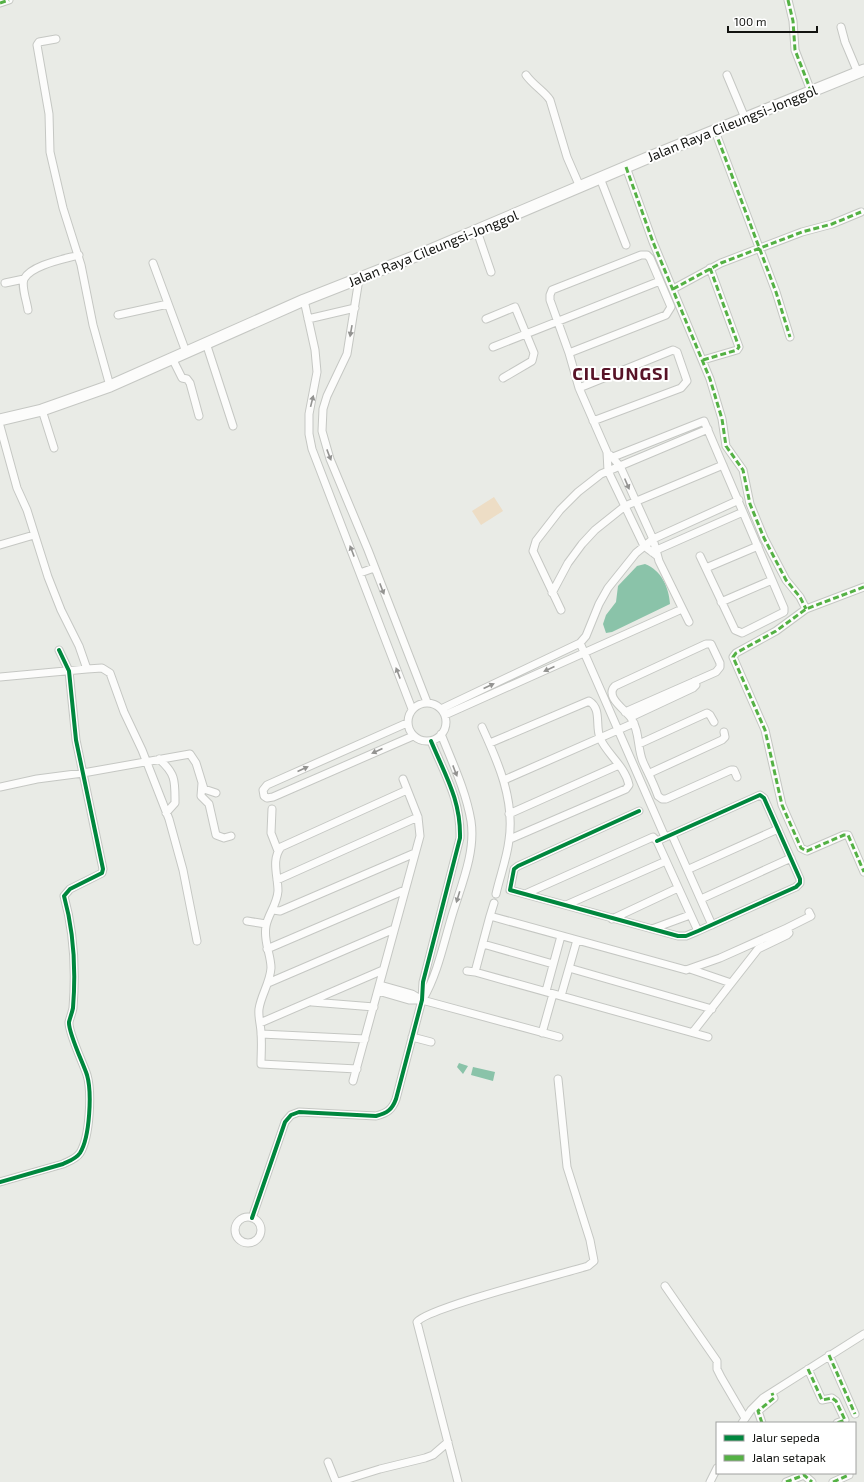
<svg xmlns="http://www.w3.org/2000/svg" width="864" height="1482" font-family="'Exo 2',sans-serif">
	<style>
		.green { fill: #edddc5 }
		.water { fill: #8ac3a9 }
		.lines { fill: none; stroke-linecap: round; stroke-linejoin: round }
		.minor-casing { stroke: #c5c7c3; stroke-width: 9 }
		.primary-casing { stroke: #c5c7c3; stroke-width: 13 }
		.minor { stroke: #fcfcfb; stroke-width: 7 }
		.primary { stroke: #fcfcfb; stroke-width: 11 }
		.quiet { stroke: #54b144; stroke-width: 3; stroke-dasharray: 6 3; stroke-linecap: butt }
		.cycleway-casing { stroke: #fff; stroke-width: 6 }
		.cycleway { stroke: #00873e; stroke-width: 4 }
		.oneway { fill: #939391 }
		.labels { text-anchor: middle; dominant-baseline: central; stroke-width: 4; stroke-linejoin: round; paint-order: stroke }
		.street-label { font-size: 14px; fill: #121310; stroke: #fff }
		.district-label { font-size: 18px; font-weight: bold; letter-spacing: 1px; fill: #571327; stroke: #fff }
	</style>
	<rect width="100%" height="100%" fill="#e9ebe6"/>
	<path class="green" d="M494,497L503,511L481,525L472,511Z"/>
	<path class="water" d="M645,564C661,570 669,587 670,604L612,632L606,633L603,624L606,615L616,602L618,586L637,566Z
		M459,1063L468,1066L463,1074L457,1067Z
		M473,1067L495,1072L493,1081L471,1075Z"/>
	<g class="lines">
		<defs>
			<path id="minor" d="M788,0L793,21L795,50L811,91
				M0,3L9,0
				M841,27L845,42L858,73
				M56,39L39,42L37,45L49,114L50,152L63,208L81,265L93,325L110,386
				M526,75C533,85 545,92 550,100L567,157L580,187
				M727,75L745,118
				M715,131L776,292L790,337
				M626,167L653,242L710,379L722,419L726,446L743,470L750,504L764,538L786,580L800,597L806,609
				M600,178L626,245
				M477,231L491,272
				M641,255H647L650,258L671,307L666,315L569,353L550,300V295L552,290Z
				M153,263L186,352
				M359,279L347,354L327,396L323,409L322,431L330,459L368,550L427,702
				M5,283L24,279
				M673,289L721,263L802,232L832,224L861,212
				M304,300L315,350L317,372L309,414V434L312,449L412,709
				M28,310C27,302 21,286 24,279C31,265 65,259 79,255
				M118,315L168,304
				M308,319L355,308
				M486,319L515,307L534,353L532,361L503,378
				M206,343L233,426
				M493,347L660,281
				M569,353L579,388L607,452L608,471L644,546L656,555
				M172,358L182,378L187,379L190,383L199,416
				M703,360L737,350L739,347L710,268
				M579,388L673,350L677,352L687,381L681,388L593,421
				M42,410L54,448
				M0,426L17,488L27,510L48,577L61,610L79,646L87,669L0,677
				M610,455L620,466L653,539L659,561L689,622
				M608,459L704,421L784,608V612L742,633L735,630L700,556
				M0,545L34,535
				M652,552L743,512
				M706,568L758,546
				M360,573L374,568
				M864,587L806,609L776,631L736,653L733,657L765,730L782,805L801,848L807,851L844,835H848L864,872
				M552,593L568,563L582,544L595,530L625,506L723,465
				M721,602L772,580
				M561,610L533,551L536,541L560,510L578,492L601,474L708,429
				M580,643L665,837
				M87,669L102,668L110,673L124,712L142,750L169,819L183,870L197,941
				M408 722a19 19 0 1 1 38 0a19 19 0 1 1-38 0Z
				M441,709L580,643L586,636L599,604L608,588L636,553L653,539L739,500
				M625,712L716,672L720,667V663L711,644H706L615,686C604,697 626,710 631,718C640,731 637,748 643,762C648,773 654,784 658,796L662,799H666L731,770H734L737,777
				M445,715L682,609
				M631,717L693,688L696,685L695,681
				M407,723L267,785L263,790L264,796L267,798L273,797L413,736
				M482,727C498,762 515,800 509,840C507,858 500,876 496,894
				M490,743L589,701C602,709 595,725 600,738C606,753 625,766 629,785L626,789L510,839
				M639,744L707,713L710,715L714,722
				M159,759C176,774 175,781 175,803L166,813
				M650,773L722,740L725,737L724,732
				M504,780L634,723
				M202,783L201,796L209,804L216,835L224,838L231,836
				M0,787L37,779L83,773L190,754L196,763L204,789L216,793
				M272,809L271,833L278,851
				M639,811L518,866L514,869L510,890L678,936H686L698,931L796,887L800,883V879L764,798L760,795L657,841
				M509,814L619,765
				M672,835L712,925
				M689,869L778,829
				M277,880L418,817
				M525,894L653,837L657,841L698,931
				M701,899L791,858
				M566,905L666,861
				M273,910L280,911L415,853
				M490,916L494,903
				M612,919L678,888
				M247,921L266,924
				M787,928L811,916L809,912
				M652,929L690,915
				M483,944L553,964
				M267,949L405,890
				M569,968L712,1009
				M690,969L731,983
				M467,971L475,972L490,916L686,970L720,958L787,928L789,933L787,935L758,949L693,1032
				M475,972L708,1037
				M268,983L394,929
				M380,985L412,994L422,1000L559,1037
				M378,991L409,1000H420
				M546,991L561,936
				M561,996L577,940
				M423,999C437,975 443,946 451,919C460,888 476,853 471,821C466,791 452,762 441,734
				M312,1002L374,1007
				M260,1023L383,970
				M542,1033L553,994
				M261,1034L365,1039
				M412,1037L431,1042
				M357,1069L261,1064C261,1054 262,1044 261,1033C261,1026 258,1017 259,1009C261,995 270,983 271,968C271,954 263,941 266,926C268,914 277,905 278,891C278,876 271,860 281,847L407,790
				M353,1081L420,836L418,817L403,779
				M0,1182L63,1164C69,1161 76,1159 80,1153C90,1137 92,1092 87,1075C83,1063 68,1032 69,1022C70,1018 72,1013 73,1008C76,970 74,932 64,896L70,889L102,873L103,869L76,740L69,671L59,650
				M235 1230a13 13 0 1 1 26 0a13 13 0 1 1-26 0Z
				M252,1218L285,1122L291,1115L299,1112L376,1116C387,1113 392,1110 396,1099L422,1000L423,982L460,838C461,800 445,775 431,741
				M665,1286L717,1361V1369L721,1377L745,1418
				M829,1355L855,1414
				M808,1369L822,1400L832,1398L836,1401L845,1420L837,1423
				M742,1423L751,1410L763,1398L864,1334
				M762,1423L758,1411L774,1398L772,1393
				M328,1462L336,1482
				M338,1482L380,1469L425,1458L433,1455L448,1442
				M458,1482L417,1322C427,1308 562,1274 588,1266L594,1261L590,1240L567,1167L558,1079
				M710,1482L717,1468
				M786,1482L804,1475L812,1482
				M833,1482L849,1475"/>
			<path id="primary" d="M0,420L42,410L110,386L304,300L421,254L652,156L864,70"/>
		</defs>
		<use href="#minor" class="minor-casing"/>
		<use href="#primary" class="primary-casing"/>
		<use href="#minor" class="minor"/>
		<use href="#primary" class="primary"/>
		<path class="quiet" d="M788,0L793,21L795,50L811,91
			M0,3L9,0
			M715,131L776,292L790,337
			M626,167L653,242L710,379L722,419L726,446L743,470L750,504L764,538L786,580L800,597L806,609
			M673,289L721,263L802,232L832,224L861,212
			M703,360L737,350L739,347L710,268
			M864,587L806,609L776,631L736,653L733,657L765,730L782,805L801,848L807,851L844,835H848L864,872
			M829,1355L855,1414
			M808,1369L822,1400L832,1398L836,1401L845,1420L837,1423
			M762,1423L758,1411L774,1398L772,1393
			M786,1482L804,1475L812,1482
			M833,1482L849,1475"/>
		<defs>
			<path id="cycleway" d="M639,811L518,866L514,869L510,890L678,936H686L698,931L796,887L800,883V879L764,798L760,795L657,841
				M0,1182L63,1164C69,1161 76,1159 80,1153C90,1137 92,1092 87,1075C83,1063 68,1032 69,1022C70,1018 72,1013 73,1008C76,970 74,932 64,896L70,889L102,873L103,869L76,740L69,671L59,650
				M252,1218L285,1122L291,1115L299,1112L376,1116C387,1113 392,1110 396,1099L422,1000L423,982L460,838C461,800 445,775 431,741"/>
		</defs>
		<use href="#cycleway" class="cycleway-casing"/>
		<use href="#cycleway" class="cycleway"/>
	</g>
	<defs><path id="oneway-solid" d="M-6-.8H1V-3.2L6.5 0L1 3.2V.8H-6Z"/></defs>
	<g class="oneway">
		<use href="#oneway-solid" transform="translate(351 331) rotate(100)"/>
		<use href="#oneway-solid" transform="translate(312 401) rotate(-76)"/>
		<use href="#oneway-solid" transform="translate(329 455) rotate(69)"/>
		<use href="#oneway-solid" transform="translate(627 484) rotate(67)"/>
		<use href="#oneway-solid" transform="translate(352 551) rotate(-111)"/>
		<use href="#oneway-solid" transform="translate(382 589) rotate(69)"/>
		<use href="#oneway-solid" transform="translate(549 669) rotate(156)"/>
		<use href="#oneway-solid" transform="translate(398 673) rotate(-111)"/>
		<use href="#oneway-solid" transform="translate(489 686) rotate(-25)"/>
		<use href="#oneway-solid" transform="translate(377 751) rotate(156)"/>
		<use href="#oneway-solid" transform="translate(303 769) rotate(-24)"/>
		<use href="#oneway-solid" transform="translate(455 771) rotate(69)"/>
		<use href="#oneway-solid" transform="translate(458 897) rotate(107)"/>
	</g>
	<g class="labels">
		<g class="street-label">
			<text transform="translate(732 123) rotate(-22)">Jalan Raya Cileungsi-Jonggol</text>
			<text transform="translate(433 248) rotate(-22)">Jalan Raya Cileungsi-Jonggol</text>
		</g>
		<g class="district-label">
			<text x="621" y="373">CILEUNGSI</text>
		</g>
	</g>
	<rect x="716" y="1422" width="140" height="52" fill="#ffffff" stroke="#a0a19f"/>
	<rect x="724" y="1435" width="20" height="6" fill="#00873e" stroke="#a0a19f"/>
	<text x="752" y="1442" font-size="12" fill="#121310">Jalur sepeda</text>
	<rect x="724" y="1455" width="20" height="6" fill="#54b144" stroke="#a0a19f"/>
	<text x="752" y="1462" font-size="12" fill="#121310">Jalan setapak</text>
	<path d="M728 26v6h89v-6" fill="none" stroke="#121310" stroke-width="2"/>
	<text x="734" y="26" font-size="12" fill="#121310" stroke="#ffffff" stroke-width="3" paint-order="stroke">100 m</text>
</svg>
